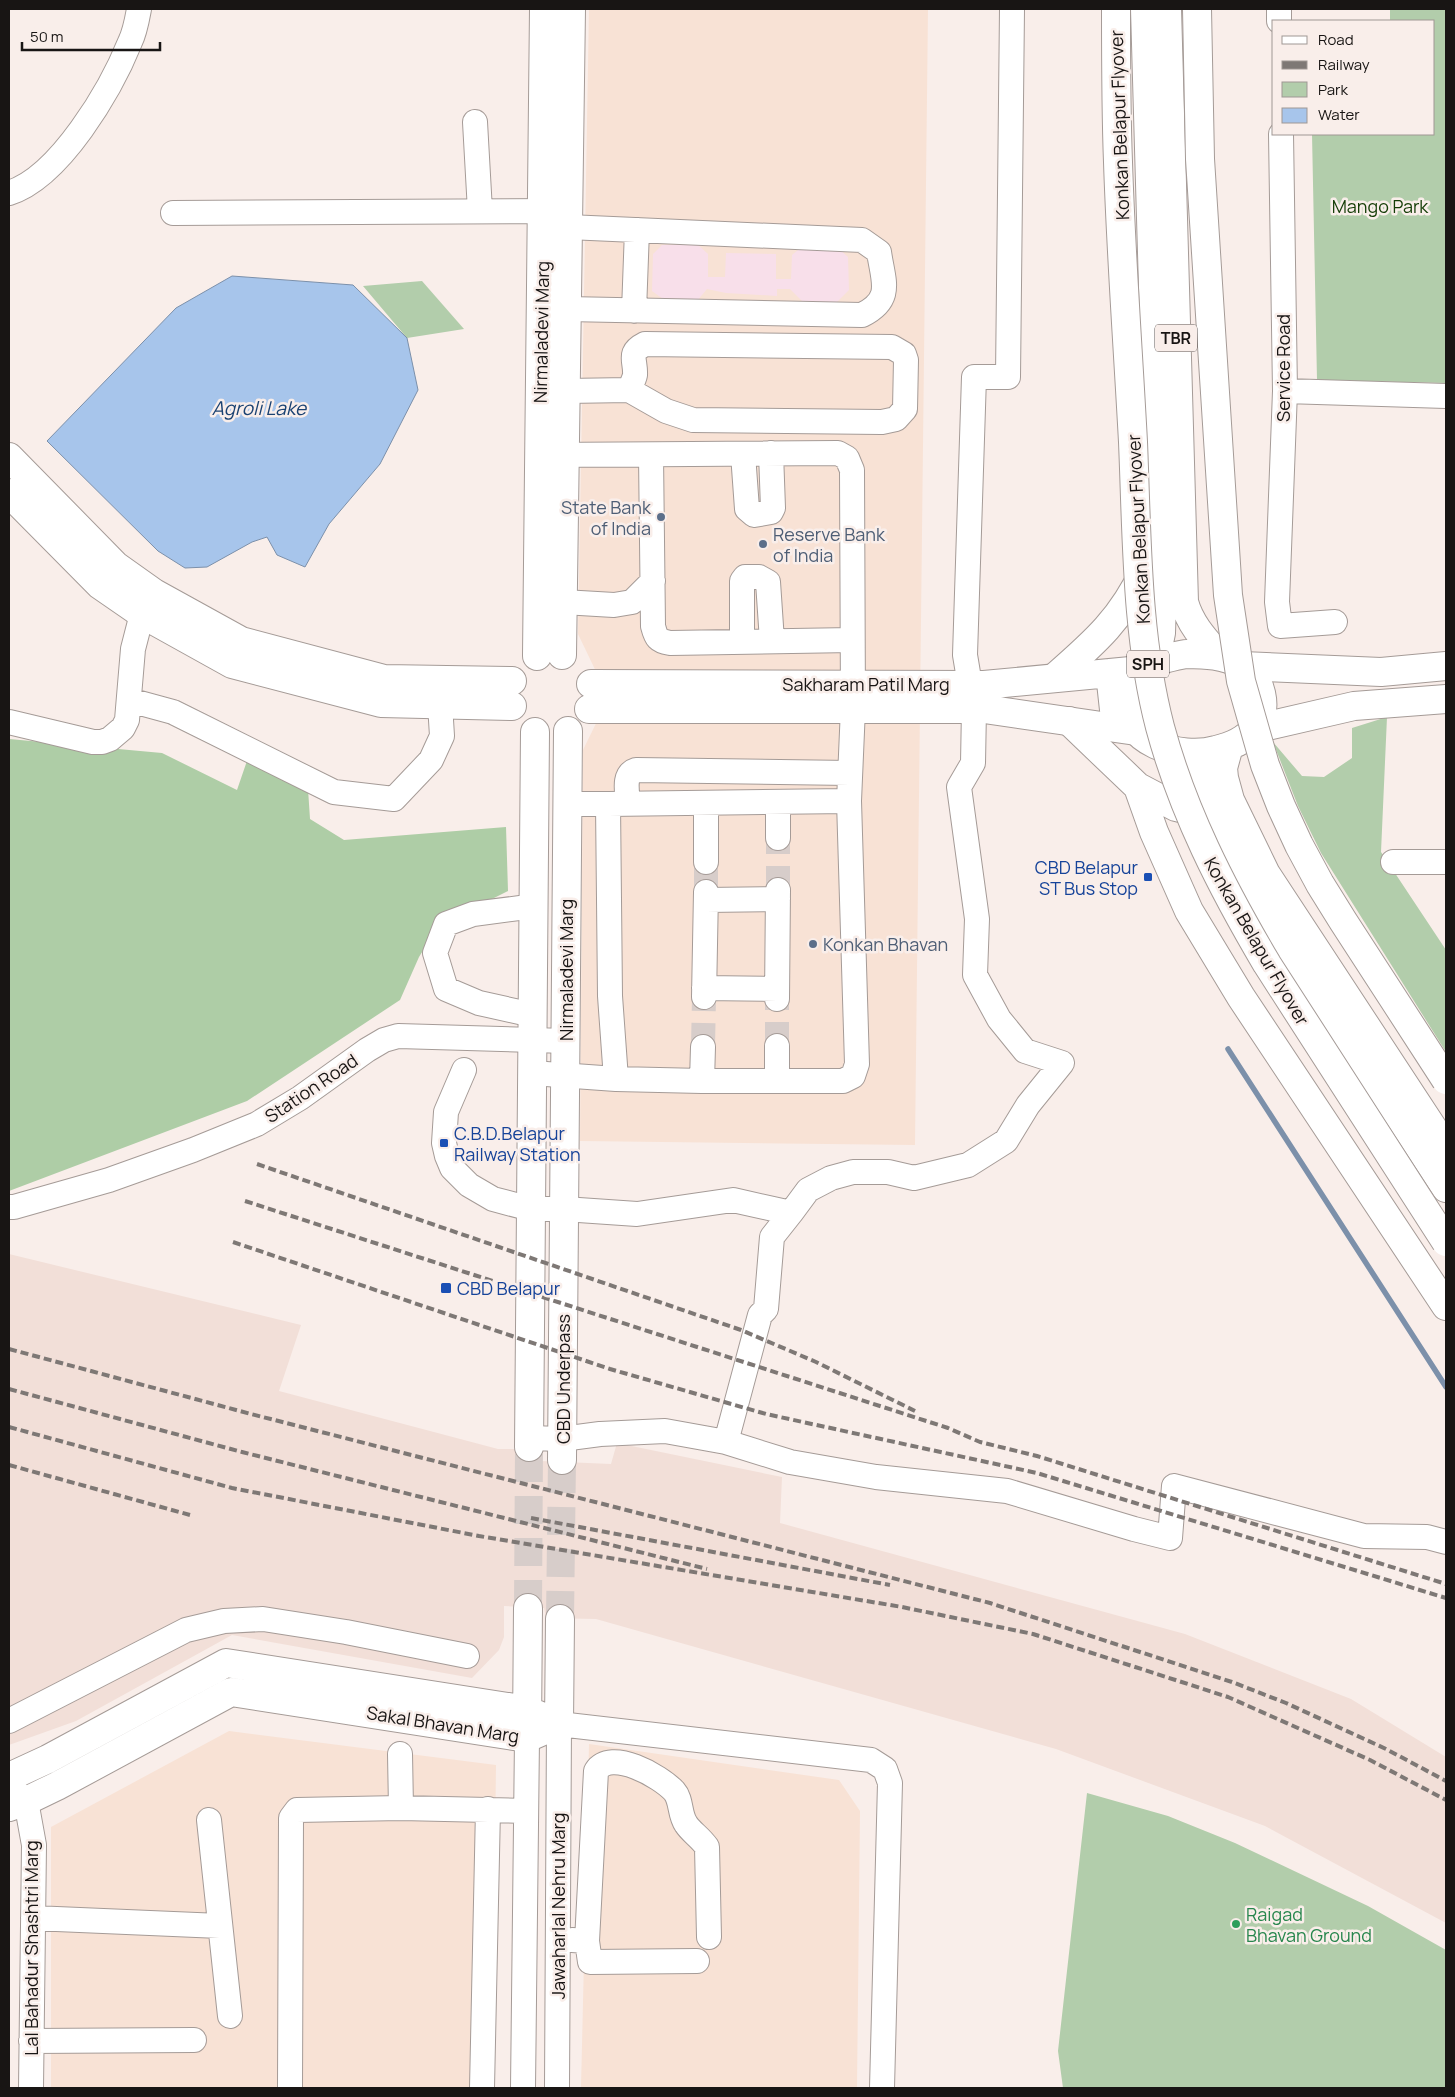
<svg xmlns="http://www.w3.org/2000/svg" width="1455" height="2097" font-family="Manrope,sans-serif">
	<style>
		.commercial { fill: #f8e2d5 }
		.industrial { fill: #f8dfea }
		.built { fill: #f2dfd8 }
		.green { fill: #b2cdab }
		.forest { fill: #aecda6 }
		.water { fill: #a7c5eb; stroke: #7c90aa }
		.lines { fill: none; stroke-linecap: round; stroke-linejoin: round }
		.stream { stroke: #7c90aa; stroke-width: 5.5 }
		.minor-tunnel { stroke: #d7cdca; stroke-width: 24; stroke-dasharray: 24 12; stroke-linecap: butt }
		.major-tunnel { stroke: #d7cdca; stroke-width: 28; stroke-dasharray: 28 14; stroke-linecap: butt }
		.minor-casing { stroke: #a59b97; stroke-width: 26 }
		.major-casing { stroke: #a59b97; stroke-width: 30 }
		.highway-casing { stroke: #a59b97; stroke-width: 30 }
		.minor { stroke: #fff; stroke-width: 24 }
		.major { stroke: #fff; stroke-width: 28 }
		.highway { stroke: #fff; stroke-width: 28 }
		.rail { stroke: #7e7875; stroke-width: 4; stroke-dasharray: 8 4; stroke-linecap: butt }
		.highway-bridge-casing { stroke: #a59b97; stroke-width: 30; stroke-linecap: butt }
		.highway-bridge { stroke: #fff; stroke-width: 28 }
		.service-dot { fill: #5c6f8a; stroke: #f9eeea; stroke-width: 2 }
		.transit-dot { fill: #1a4fb4; stroke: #f9eeea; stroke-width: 2 }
		.leisure-dot { fill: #2e9e5b; stroke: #f9eeea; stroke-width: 2 }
		.labels { text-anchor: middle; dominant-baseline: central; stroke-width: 5; stroke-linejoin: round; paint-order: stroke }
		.shield { fill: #f9eeea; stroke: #5c5654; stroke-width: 1 }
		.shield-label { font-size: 16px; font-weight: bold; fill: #181514 }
		.street-label { font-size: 18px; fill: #181514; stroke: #f9eeea }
		.park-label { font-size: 18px; fill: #143d06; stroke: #f9eeea }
		.service-label { font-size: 18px; fill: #4e5e75; stroke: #f9eeea; text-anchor: start }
		.transit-label { font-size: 18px; fill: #164399; stroke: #f9eeea; text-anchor: start }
		.leisure-label { font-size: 18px; fill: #27864d; stroke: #f9eeea; text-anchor: start }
		.water-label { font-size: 19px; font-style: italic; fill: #1a4272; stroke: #f9eeea }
	</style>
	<rect width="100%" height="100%" fill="#f9eeea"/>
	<path class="commercial" d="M589,9H928L915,1145L580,1141L583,750L603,709L602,684L578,634Z
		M229,1731L496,1765L492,2088H51V1827Z
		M589,1744L839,1780L860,1811L857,2088H581Z"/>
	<path class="industrial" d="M697,244L708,254V277H725L726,253L776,254V279H791L792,255L803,246L839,249L848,257L849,290L836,303L802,301L790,289H777V296L726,293L707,289L697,301L663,299L652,291L653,254L662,245Z"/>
	<path class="built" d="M9,1254L301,1325L279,1391L498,1449H541V1461L611,1464L617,1443L782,1477L780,1523L1185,1634L1351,1699L1446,1757V1923L1265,1826L1056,1749L596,1619L546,1618L544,1608L504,1606V1637L499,1650L472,1678L232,1635L76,1721L9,1745Z"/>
	<path class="green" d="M1390,9H1446V383L1317,380L1312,134H1434V21H1390Z
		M422,281L464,329L407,338L363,286Z
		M1387,717L1381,852L1446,950V1052L1321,853L1298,806L1273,742L1302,776L1324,777L1352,758V728Z
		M1087,1793L1168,1816L1235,1843L1368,1906L1446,1950V2087L1063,2088L1058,2051Z"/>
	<path class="forest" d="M9,739L162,753L237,790L249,755L307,774L310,819L344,840L506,827L508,891L438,926L419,957L400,1000L247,1101L9,1191Z"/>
	<path class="water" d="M232,276L353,285L407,338L418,390L380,464L329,524L305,567L277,555L267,537L252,542L207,567L185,568L158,551L47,441L176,308Z"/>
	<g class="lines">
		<path class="stream" d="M1228,1049L1446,1387"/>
		<path class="minor-tunnel" d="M778,890V838
			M706,892V862
			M777,1046V999
			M703,1047L704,997"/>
		<path class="major-tunnel" d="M528,1608L529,1447
			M560,1619L562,1460"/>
		<defs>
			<path id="minor" d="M1279,9V21
				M475,122L480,211
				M1281,134L1285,391L1277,602L1280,626L1335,622
				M9,193C60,177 111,89 130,42C135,32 137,20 139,9
				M173,213L561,211
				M567,309L862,315C894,299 883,281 879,252L862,240L568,227
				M634,311L637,230
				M566,391L629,390L666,411L693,420L882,422L896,419L905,409L906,360L904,354L892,347L645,344C627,353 636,360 635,375C634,380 631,385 629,390
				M1285,391L1446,396
				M743,454L747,509L754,515L771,512L773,508L771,453
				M546,455L838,453L847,458L852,470L853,708L849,801L608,804L610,996L616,1079L702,1081H843L853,1076L857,1064L849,801
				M651,455L653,626C656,638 658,641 670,643L852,640
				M563,602L614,605L632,602L653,581
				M742,641V581L745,577H759L768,582L772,641
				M129,700L173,712L334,792L394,799L431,760L442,736L440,704
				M9,722L93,742H102L110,739L123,728L127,720L133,649L142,614
				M628,803C627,791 623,774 636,770L850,773
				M706,803V862
				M568,804H608
				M778,838V802
				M1393,862H1446
				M706,900L778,899
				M704,988L777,989
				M704,997L706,892
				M777,999L778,890
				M533,1015L479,1003L446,989L435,953L446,924L473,914L535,906
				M777,1046V1081
				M464,1070L446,1112L444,1143L447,1156L452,1168L469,1185L493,1199L531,1209H564L637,1214L733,1200L791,1213L808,1190L831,1178L853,1172H888L914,1178L968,1165L1006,1141L1028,1105L1062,1063L1025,1051L999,1019L975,975L977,919L959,787L973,763L974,709L965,655L974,377H1008L1012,9
				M532,1073L616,1079
				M702,1081L703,1047
				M9,1207H14L109,1180L193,1150L257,1124L300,1098L367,1050L384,1040L398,1036L566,1041
				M529,1438L562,1439L600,1434L665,1431L726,1442L760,1315L766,1309L772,1237L791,1213
				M726,1442L790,1462L876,1477L1007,1491L1134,1529L1170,1538L1174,1486L1364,1536L1427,1537L1446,1542
				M9,1721L186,1630L224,1621L263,1619L346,1632L467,1656
				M400,1754L401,1808L526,1811
				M9,1785L26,1801L34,1845L31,2088
				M209,1820L230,2016
				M33,1918L220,1926
				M572,1940L587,1941L590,1962L697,1961
				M587,1941L596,1771C611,1748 660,1776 674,1791C682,1800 679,1814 686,1824C691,1832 700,1837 707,1847L709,1937
				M31,2041L194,2040
				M290,2088L291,1818L297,1810L401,1808
				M482,2088L488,1809
				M523,2088L527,1738
				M557,2088L559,1724L871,1760L885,1769L890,1783L882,2088"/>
			<path id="major" d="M9,457L116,566L154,593L241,641L384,679L512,681
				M9,493L100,585L142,614L232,664L381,703L512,706
				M562,655L571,9
				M537,656L544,9
				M1243,666L1381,672L1446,666
				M1110,673L1116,728
				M591,684L984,685L1141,670
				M589,709H984L1136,731
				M1254,729L1354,706L1446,699
				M529,1447L535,732
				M562,1460L568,731
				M559,1724L560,1619
				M527,1729L528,1608
				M9,1777L48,1759L226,1663L527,1710L559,1724
				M9,1807L26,1801L57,1786L231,1692L527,1738L559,1724"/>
			<path id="highway" d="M1145,9L1162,601L1161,633L1155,662
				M1167,9L1184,602C1190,624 1204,639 1219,656
				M1186,654C1205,654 1225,655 1241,665C1262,677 1269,708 1255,728C1246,740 1229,747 1216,750C1181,760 1120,743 1127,697C1129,688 1133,677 1141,671C1153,660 1171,657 1186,654Z
				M1054,678C1094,643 1122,619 1145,569
				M1069,721L1138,787L1176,807L1208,815
				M1229,746L1223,768L1224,778L1230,800L1266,874L1446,1148
				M1189,753L1214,817L1248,885L1446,1188
				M1138,787L1154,832L1189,911L1241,997L1446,1306"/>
		</defs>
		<use href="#minor" class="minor-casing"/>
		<use href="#major" class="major-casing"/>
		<use href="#highway" class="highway-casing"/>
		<use href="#minor" class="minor"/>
		<use href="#major" class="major"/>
		<use href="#highway" class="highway"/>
		<path class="rail" d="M257,1164L741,1330L816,1362L915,1411
			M245,1201L948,1428L980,1442L1037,1456L1446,1584
			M233,1242L610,1369L766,1414L1037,1473L1446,1598
			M9,1349L251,1414L990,1603L1232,1682L1286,1703L1386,1749L1446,1781
			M9,1389L242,1452L707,1569
			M9,1427L232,1488L479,1536L902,1607L1033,1634L1228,1697L1370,1760L1446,1800
			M9,1465L190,1515
			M531,1518L890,1585"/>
		<defs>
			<path id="highway-bridge" d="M1116,9C1116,60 1116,111 1118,162C1121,255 1128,349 1133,442C1137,537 1136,635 1160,727C1183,812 1222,888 1267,964L1446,1242
				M1197,9L1200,159L1228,595L1241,681L1265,765L1281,806L1299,845L1320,884L1343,921L1446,1080"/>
		</defs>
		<use href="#highway-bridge" class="highway-bridge-casing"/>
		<use href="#highway-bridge" class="highway-bridge"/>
	</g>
	<g class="service-dot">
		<circle cx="661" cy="517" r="5"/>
		<circle cx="763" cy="544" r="5"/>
		<circle cx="813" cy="944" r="5"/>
	</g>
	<g class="transit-dot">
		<rect x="1143" y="872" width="10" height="10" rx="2.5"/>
		<rect x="439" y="1138" width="10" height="10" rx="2.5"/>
		<rect x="440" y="1282" width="12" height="12" rx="2.5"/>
	</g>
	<circle class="leisure-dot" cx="1236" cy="1924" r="5"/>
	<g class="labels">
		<g class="shield">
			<rect x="1155" y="324.5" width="42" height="27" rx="4"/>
			<rect x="1127" y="650.5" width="42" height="27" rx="4"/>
		</g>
		<g class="shield-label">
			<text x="1176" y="338">TBR</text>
			<text x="1148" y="664">SPH</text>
		</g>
		<g class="street-label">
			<text transform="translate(1119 125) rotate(-92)">Konkan Belapur Flyover</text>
			<text transform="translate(541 332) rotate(-89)">Nirmaladevi Marg</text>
			<text transform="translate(1283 368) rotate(-90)">Service Road</text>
			<text transform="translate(1138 529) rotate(-93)">Konkan Belapur Flyover</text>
			<text x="866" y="684">Sakharam Patil Marg</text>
			<text transform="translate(1257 941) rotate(60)">Konkan Belapur Flyover</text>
			<text transform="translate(566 970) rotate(-90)">Nirmaladevi Marg</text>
			<text transform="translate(311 1088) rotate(-34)">Station Road</text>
			<text transform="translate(563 1379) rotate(-90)">CBD Underpass</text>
			<text transform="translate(443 1724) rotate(9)">Sakal Bhavan Marg</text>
			<text transform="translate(558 1906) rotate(-90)">Jawaharlal Nehru Marg</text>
			<text transform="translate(31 1948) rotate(-90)">Lal Bahadur Shashtri Marg</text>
		</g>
		<g class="park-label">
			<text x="1380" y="206">Mango Park</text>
		</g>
		<g class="service-label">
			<text x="651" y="507" text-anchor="end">State Bank<tspan x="651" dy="21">of India</tspan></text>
			<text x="773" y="534">Reserve Bank<tspan x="773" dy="21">of India</tspan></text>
			<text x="823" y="944">Konkan Bhavan</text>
		</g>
		<g class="transit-label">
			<text x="1138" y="867" text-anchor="end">CBD Belapur<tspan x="1138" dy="21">ST Bus Stop</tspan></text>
			<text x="454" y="1133">C.B.D.Belapur<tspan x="454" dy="21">Railway Station</tspan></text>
			<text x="457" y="1288">CBD Belapur</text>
		</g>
		<g class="leisure-label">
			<text x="1246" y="1914">Raigad<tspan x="1246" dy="21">Bhavan Ground</tspan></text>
		</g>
		<g class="water-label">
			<text x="259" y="408">Agroli Lake</text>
		</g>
	</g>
	<rect width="1455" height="2097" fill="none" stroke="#181514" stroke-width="20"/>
	<rect x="1272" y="20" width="162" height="115" fill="#f9eeea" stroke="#9f9794"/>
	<rect x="1282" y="36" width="25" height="8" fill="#ffffff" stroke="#9f9794"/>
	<text x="1318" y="45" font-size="15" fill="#181514">Road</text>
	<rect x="1282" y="61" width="25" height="8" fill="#7e7875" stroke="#9f9794"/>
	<text x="1318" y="70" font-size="15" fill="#181514">Railway</text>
	<rect x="1282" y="82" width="25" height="15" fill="#b2cdab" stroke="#9f9794"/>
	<text x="1318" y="95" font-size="15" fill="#181514">Park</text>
	<rect x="1282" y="108" width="25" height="15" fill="#a7c5eb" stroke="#9f9794"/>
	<text x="1318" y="120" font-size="15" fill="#181514">Water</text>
	<path d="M22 42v8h138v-8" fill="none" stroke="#181514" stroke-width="2.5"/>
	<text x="30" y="42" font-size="15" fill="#181514" stroke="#f9eeea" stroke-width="4" paint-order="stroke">50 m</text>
</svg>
